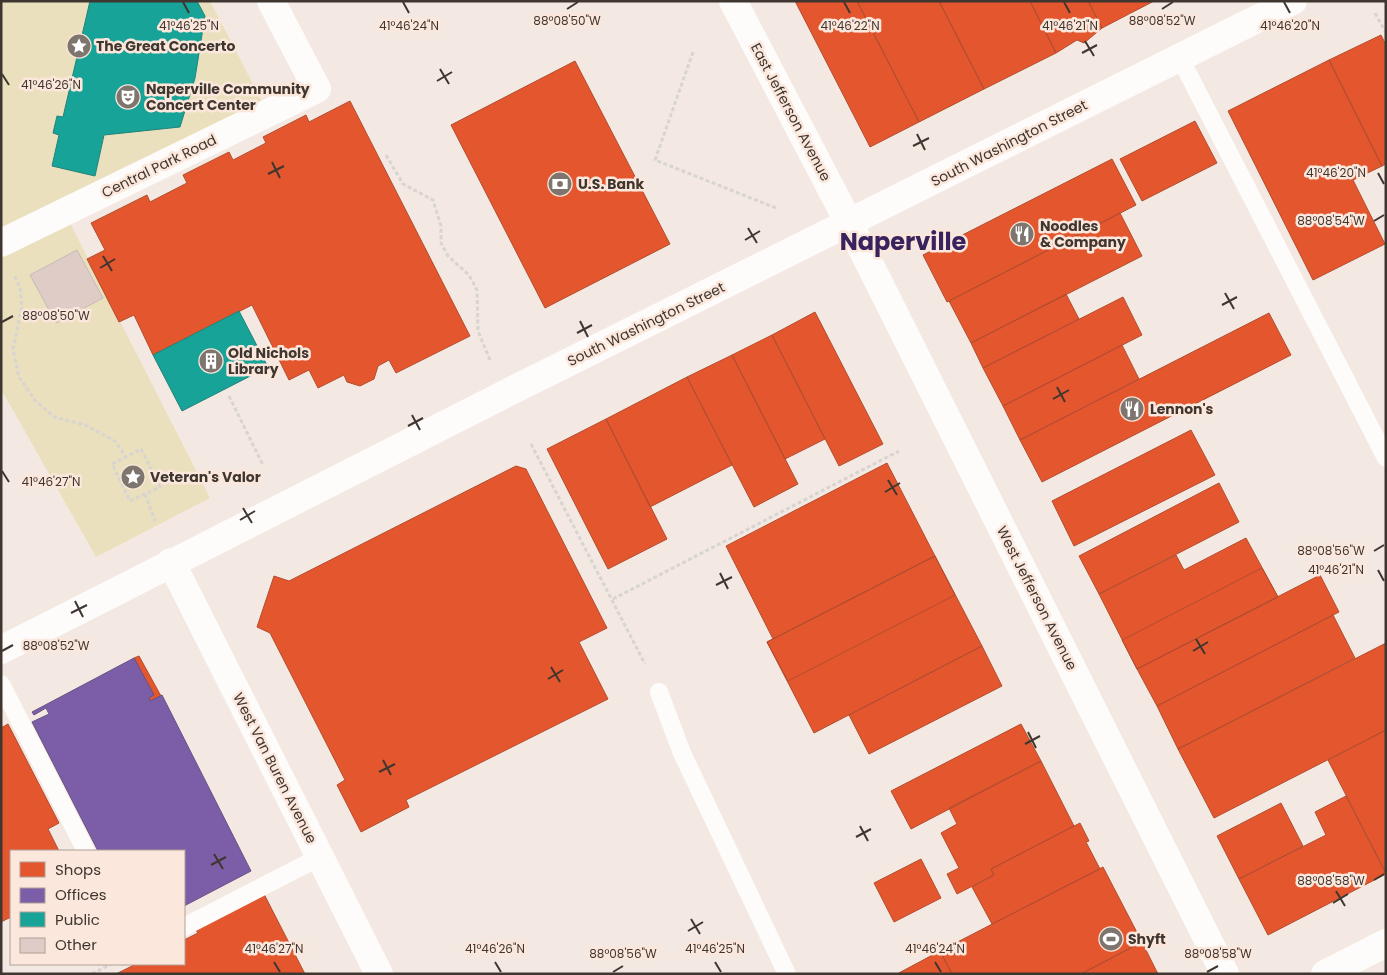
<svg xmlns="http://www.w3.org/2000/svg" width="1387" height="975" font-family="Poppins,sans-serif">
	<style>
		.green { fill: #ebe0bd }
		.shops { fill: #e4572e; stroke: #b24d2f }
		.offices { fill: #7b5ea7; stroke: #695283 }
		.public { fill: #17a398; stroke: #238279 }
		.building { fill: #dfccc7; stroke: #c4bab6 }
		.lines { fill: none; stroke-linecap: round; stroke-linejoin: round }
		.path { stroke: #d7d4d1; stroke-width: 3; stroke-dasharray: 4 2.5; stroke-linecap: butt }
		.lane { stroke: #fdfcfb; stroke-width: 18 }
		.street { stroke: #fdfcfb; stroke-width: 28 }
		.secondary { stroke: #fdfcfb; stroke-width: 28 }
		.ticks { fill: none; stroke: #3f3630; stroke-width: 2 }
		.labels { text-anchor: middle; dominant-baseline: central; stroke-width: 5; stroke-linejoin: round; paint-order: stroke }
		.poi-label { font-size: 14px; font-weight: bold; fill: #3f3630; stroke: #fbe7db; text-anchor: start }
		.street-label { font-size: 14px; fill: #3f3630; stroke: #fbe7db }
		.town-label { font-size: 24px; font-weight: bold; fill: #39235e; stroke: #fbe7db }
		.ticks-label { font-size: 12px; text-anchor: middle; fill: #3f3630; stroke: #fbe7db; stroke-width: 5; stroke-linejoin: round; paint-order: stroke }
	</style>
	<rect width="100%" height="100%" fill="#f4e9e2"/>
	<path class="green" d="M1,1H210L268,113L66,215L210,498L96,557L1,389Z"/>
	<path class="shops" d="M795,1H857L919,122L870,147Z
		M857,1H939L984,89L919,122Z
		M939,1H1030L1056,53L984,89Z
		M1030,1H1088L1102,28L1084,43L1077,40L1056,53Z
		M1088,1H1154L1102,28Z
		M1381,35L1386,45V164L1382,166L1329,60Z
		M1329,60L1382,166L1353,180L1385,244L1313,280L1228,111Z
		M575,61L670,244L545,308L451,125Z
		M350,101L470,336L396,373L389,360L378,366L374,379L360,386L347,382L344,375L318,388L309,370L289,380L252,305L153,355L134,315L119,322L87,259L105,250L91,223L147,195L150,202L187,183L183,175L229,152L233,160L266,143L263,137L306,115L309,122Z
		M1195,121L1217,163L1142,201L1120,159Z
		M1112,159L1136,205L947,302L923,255Z
		M1120,213L1142,256L971,343L949,301Z
		M1066,294L1079,319L983,368L971,343Z
		M1123,297L1142,335L1003,406L983,368Z
		M815,312L883,444L839,466L772,335Z
		M1269,313L1291,355L1042,482L1020,440Z
		M772,335L825,439L785,459L732,355Z
		M1122,345L1139,379L1020,440L1003,406Z
		M732,355L798,484L754,507L687,377Z
		M687,377L732,465L650,507L606,419Z
		M606,419L667,539L608,569L547,449Z
		M1191,430L1215,475L1074,546L1052,501Z
		M887,463L935,556L773,639L726,546Z
		M516,466L526,469L607,628L579,642L608,699L406,800L409,807L361,832L337,785L345,780L270,633L257,627L274,576L289,581Z
		M1219,483L1239,522L1099,594L1079,556Z
		M1246,538L1278,597L1137,669L1099,594L1176,555L1184,570Z
		M935,556L982,646L814,733L767,642Z
		M935,556L955,595L788,681L767,642Z
		M1262,568L1278,597L1137,669L1122,640Z
		M1320,575L1339,612L1157,706L1137,669Z
		M1333,615L1355,658L1178,749L1157,706Z
		M1386,643V730L1214,818L1178,749Z
		M982,646L1002,686L869,754L849,715Z
		M139,656L161,696L150,701L149,698L154,695L134,658Z
		M8,724L59,823L48,829L59,851H11V917L1,922V728Z
		M1021,724L1041,761L911,829L891,791Z
		M1386,730V873L1328,760Z
		M1041,761L1074,826L991,869L994,875L957,894L947,874L959,868L941,833L957,824L949,808Z
		M1346,796L1386,874L1268,935L1239,879L1326,835L1315,812Z
		M1281,803L1303,846L1239,879L1217,836Z
		M1080,823L1089,841L1086,842L1100,869L992,924L972,887L994,875L991,869Z
		M921,859L941,898L894,922L874,883Z
		M1103,867L1142,942L1081,974H952L940,951Z
		M264,894L305,974H116L136,964H184V940L198,933L195,929Z
		M1142,942L1158,974H1081Z
		M940,951L952,974H897Z"/>
	<path class="offices" d="M134,658L154,695L149,698L150,701L162,695L251,871L184,906V851H98L32,722L49,714L46,708L34,715L32,712Z"/>
	<path class="public" d="M90,1H197L205,16L195,78L180,127L104,135L95,176L52,166L59,135L53,133L57,116L63,117Z
		M239,311L268,367L182,411L153,355Z"/>
	<path class="building" d="M77,250L103,298L56,323L30,275Z"/>
	<g class="lines">
		<path class="path" d="M1375,13L1386,33
			M693,52L655,160L776,208
			M386,155L403,184L433,200L441,226V243L448,256L469,275L477,290L478,331L490,360
			M15,276L20,288L22,307L13,349L19,377L35,400L54,417L85,425L115,441L126,457
			M229,396L263,465
			M531,444L645,664
			M141,449L160,487L130,501L112,464Z
			M145,494L155,521
			M613,599L899,451
			M92,974L111,964"/>
		<path class="lane" d="M1180,58L1386,458
			M1,684L86,851
			M659,692L682,753L787,974
			M184,927L320,857"/>
		<path class="street" d="M733,1L849,223
			M1,243L317,89L271,1
			M171,562L379,974
			M1325,974L1386,943"/>
		<path class="secondary" d="M849,223L1225,974
			M1,650L507,393L1293,1"/>
	</g>
	<path class="ticks" d="M183,2L189,13M403,2L409,13M844,2L850,13M1064,2L1070,13M1284,2L1290,13M567,9L578,2M1162,9L1173,2M1085,41L1094,56M1082,53L1097,45M440,69L449,84M2,74L9,85M437,81L452,72M917,134L925,150M913,146L929,138M272,162L280,178M1378,173L1384,184M268,174L284,166M1374,221L1384,215M748,228L757,243M745,240L760,231M103,256L112,271M100,268L115,259M1225,293L1234,309M1222,305L1237,297M580,321L588,337M2,322L13,316M577,333L592,325M1057,387L1065,402M1053,399L1069,390M412,415L420,430M408,426L423,418M2,471L9,482M888,480L897,495M885,492L900,483M243,508L252,523M240,520L255,511M1374,551L1384,545M1378,570L1384,581M720,573L728,589M716,585L732,577M75,601L83,617M71,613L87,605M1196,639L1205,654M2,651L13,645M1193,651L1208,642M551,667L560,682M548,679L563,670M1028,732L1036,748M1025,744L1040,736M383,760L391,775M379,772L395,764M860,826L868,841M856,837L871,829M214,854L223,869M211,865L226,857M1374,880L1384,874M1336,891L1345,906M1333,903L1348,894M691,919L700,934M688,931L703,922M274,962L280,972M495,962L501,972M715,962L721,972M935,962L941,972M613,972L623,966M1207,972L1218,966"/>
	<defs>
		<symbol id="sight-disc" viewBox="-11 -11 22 22"><circle r="9.5" fill="#7e756e" stroke="#fbe7db"/><path d="M0-6L1.8-2.2L6-1.7L2.9 1.2L3.7 5.4L0 3.3L-3.7 5.4L-2.9 1.2L-6-1.7L-1.8-2.2Z" fill="#fff"/></symbol>
		<symbol id="theatre-disc" viewBox="-11 -11 22 22"><circle r="9.5" fill="#7e756e" stroke="#fbe7db"/><path d="M-5-5.5Q0-4 5-5.5V0Q5 5 0 6Q-5 5-5 0ZM-3.3-2.5H-1v1.5H-3.3ZM1-2.5H3.3v1.5H1ZM-2.8 1Q0 5.5 2.8 1Z" fill="#fff"/></symbol>
		<symbol id="bank-disc" viewBox="-11 -11 22 22"><circle r="9.5" fill="#7e756e" stroke="#fbe7db"/><path d="M-6-4H6V4H-6ZM0-2.3a2.3 2.3 0 1 0 0 4.6a2.3 2.3 0 1 0 0-4.6Z" fill="#fff"/></symbol>
		<symbol id="restaurant-disc" viewBox="-11 -11 22 22"><circle r="9.5" fill="#7e756e" stroke="#fbe7db"/><path d="M-5-6h1v4h1v-4h1v4h1v-4h1v5L-1.5 .5V6h-2V.5L-5-1ZM5-6V6H3V1.5H1.5Q1.5-4 5-6Z" fill="#fff"/></symbol>
		<symbol id="building-disc" viewBox="-11 -11 22 22"><circle r="9.5" fill="#7e756e" stroke="#fbe7db"/><path d="M-4-6H4V6H1V3H-1V6H-4ZM-2.5-4.3h1.7v1.8h-1.7ZM.8-4.3h1.7v1.8H.8ZM-2.5-1h1.7V.8h-1.7ZM.8-1h1.7V.8H.8Z" fill="#fff"/></symbol>
		<symbol id="stadium-disc" viewBox="-11 -11 22 22"><circle r="9.5" fill="#7e756e" stroke="#fbe7db"/><path d="M0-5a6.5 5 0 1 0 0 10a6.5 5 0 1 0 0-10ZM-3.5-1.8h7v3.6h-7Z" fill="#fff"/></symbol>
	</defs>
	<g fill-rule="evenodd">
		<use href="#sight-disc" x="65" y="32" width="28" height="28"/>
		<use href="#theatre-disc" x="114" y="83" width="28" height="28"/>
		<use href="#bank-disc" x="546" y="170" width="28" height="28"/>
		<use href="#restaurant-disc" x="1008" y="220" width="28" height="28"/>
		<use href="#building-disc" x="197" y="347" width="28" height="28"/>
		<use href="#restaurant-disc" x="1118" y="395" width="28" height="28"/>
		<use href="#sight-disc" x="119" y="463" width="28" height="28"/>
		<use href="#stadium-disc" x="1097" y="925" width="28" height="28"/>
	</g>
	<g class="labels">
		<g class="poi-label">
			<text x="96" y="46">The Great Concerto</text>
			<text x="146" y="89">Naperville Community<tspan x="146" dy="16">Concert Center</tspan></text>
			<text x="578" y="184">U.S. Bank</text>
			<text x="1040" y="226">Noodles<tspan x="1040" dy="16">&amp; Company</tspan></text>
			<text x="228" y="353">Old Nichols<tspan x="228" dy="16">Library</tspan></text>
			<text x="1150" y="409">Lennon's</text>
			<text x="150" y="477">Veteran's Valor</text>
			<text x="1128" y="939">Shyft</text>
		</g>
		<g class="street-label">
			<text transform="translate(791 112) rotate(62)">East Jefferson Avenue</text>
			<text transform="translate(1009 143) rotate(-27)">South Washington Street</text>
			<text transform="translate(159 166) rotate(-26)">Central Park Road</text>
			<text transform="translate(646 324) rotate(-26)">South Washington Street</text>
			<text transform="translate(1037 598) rotate(63)">West Jefferson Avenue</text>
			<text transform="translate(275 768) rotate(63)">West Van Buren Avenue</text>
		</g>
		<g class="town-label">
			<text x="903" y="241">Naperville</text>
		</g>
	</g>
	<g class="ticks-label">
		<text x="567" y="25">88°08'50"W</text>
		<text x="1162" y="25">88°08'52"W</text>
		<text x="189" y="30">41°46'25"N</text>
		<text x="409" y="30">41°46'24"N</text>
		<text x="850" y="30">41°46'22"N</text>
		<text x="1070" y="30">41°46'21"N</text>
		<text x="1290" y="30">41°46'20"N</text>
		<text x="51" y="89">41°46'26"N</text>
		<text x="1336" y="177">41°46'20"N</text>
		<text x="1331" y="225">88°08'54"W</text>
		<text x="56" y="320">88°08'50"W</text>
		<text x="51" y="486">41°46'27"N</text>
		<text x="1331" y="555">88°08'56"W</text>
		<text x="1336" y="574">41°46'21"N</text>
		<text x="56" y="650">88°08'52"W</text>
		<text x="1331" y="885">88°08'58"W</text>
		<text x="274" y="953">41°46'27"N</text>
		<text x="495" y="953">41°46'26"N</text>
		<text x="715" y="953">41°46'25"N</text>
		<text x="935" y="953">41°46'24"N</text>
		<text x="623" y="958">88°08'56"W</text>
		<text x="1218" y="958">88°08'58"W</text>
	</g>
	<rect width="1387" height="975" fill="none" stroke="#3f3630" stroke-width="5"/>
	<rect x="10" y="850" width="175" height="115" fill="#fbe7db" stroke="#b0a097"/>
	<rect x="20" y="862" width="25" height="15" fill="#e4572e" stroke="#b0a097"/>
	<text x="55" y="875" font-size="15" fill="#3f3630">Shops</text>
	<rect x="20" y="888" width="25" height="15" fill="#7b5ea7" stroke="#b0a097"/>
	<text x="55" y="900" font-size="15" fill="#3f3630">Offices</text>
	<rect x="20" y="912" width="25" height="15" fill="#17a398" stroke="#b0a097"/>
	<text x="55" y="925" font-size="15" fill="#3f3630">Public</text>
	<rect x="20" y="938" width="25" height="15" fill="#dfccc7" stroke="#b0a097"/>
	<text x="55" y="950" font-size="15" fill="#3f3630">Other</text>
</svg>
